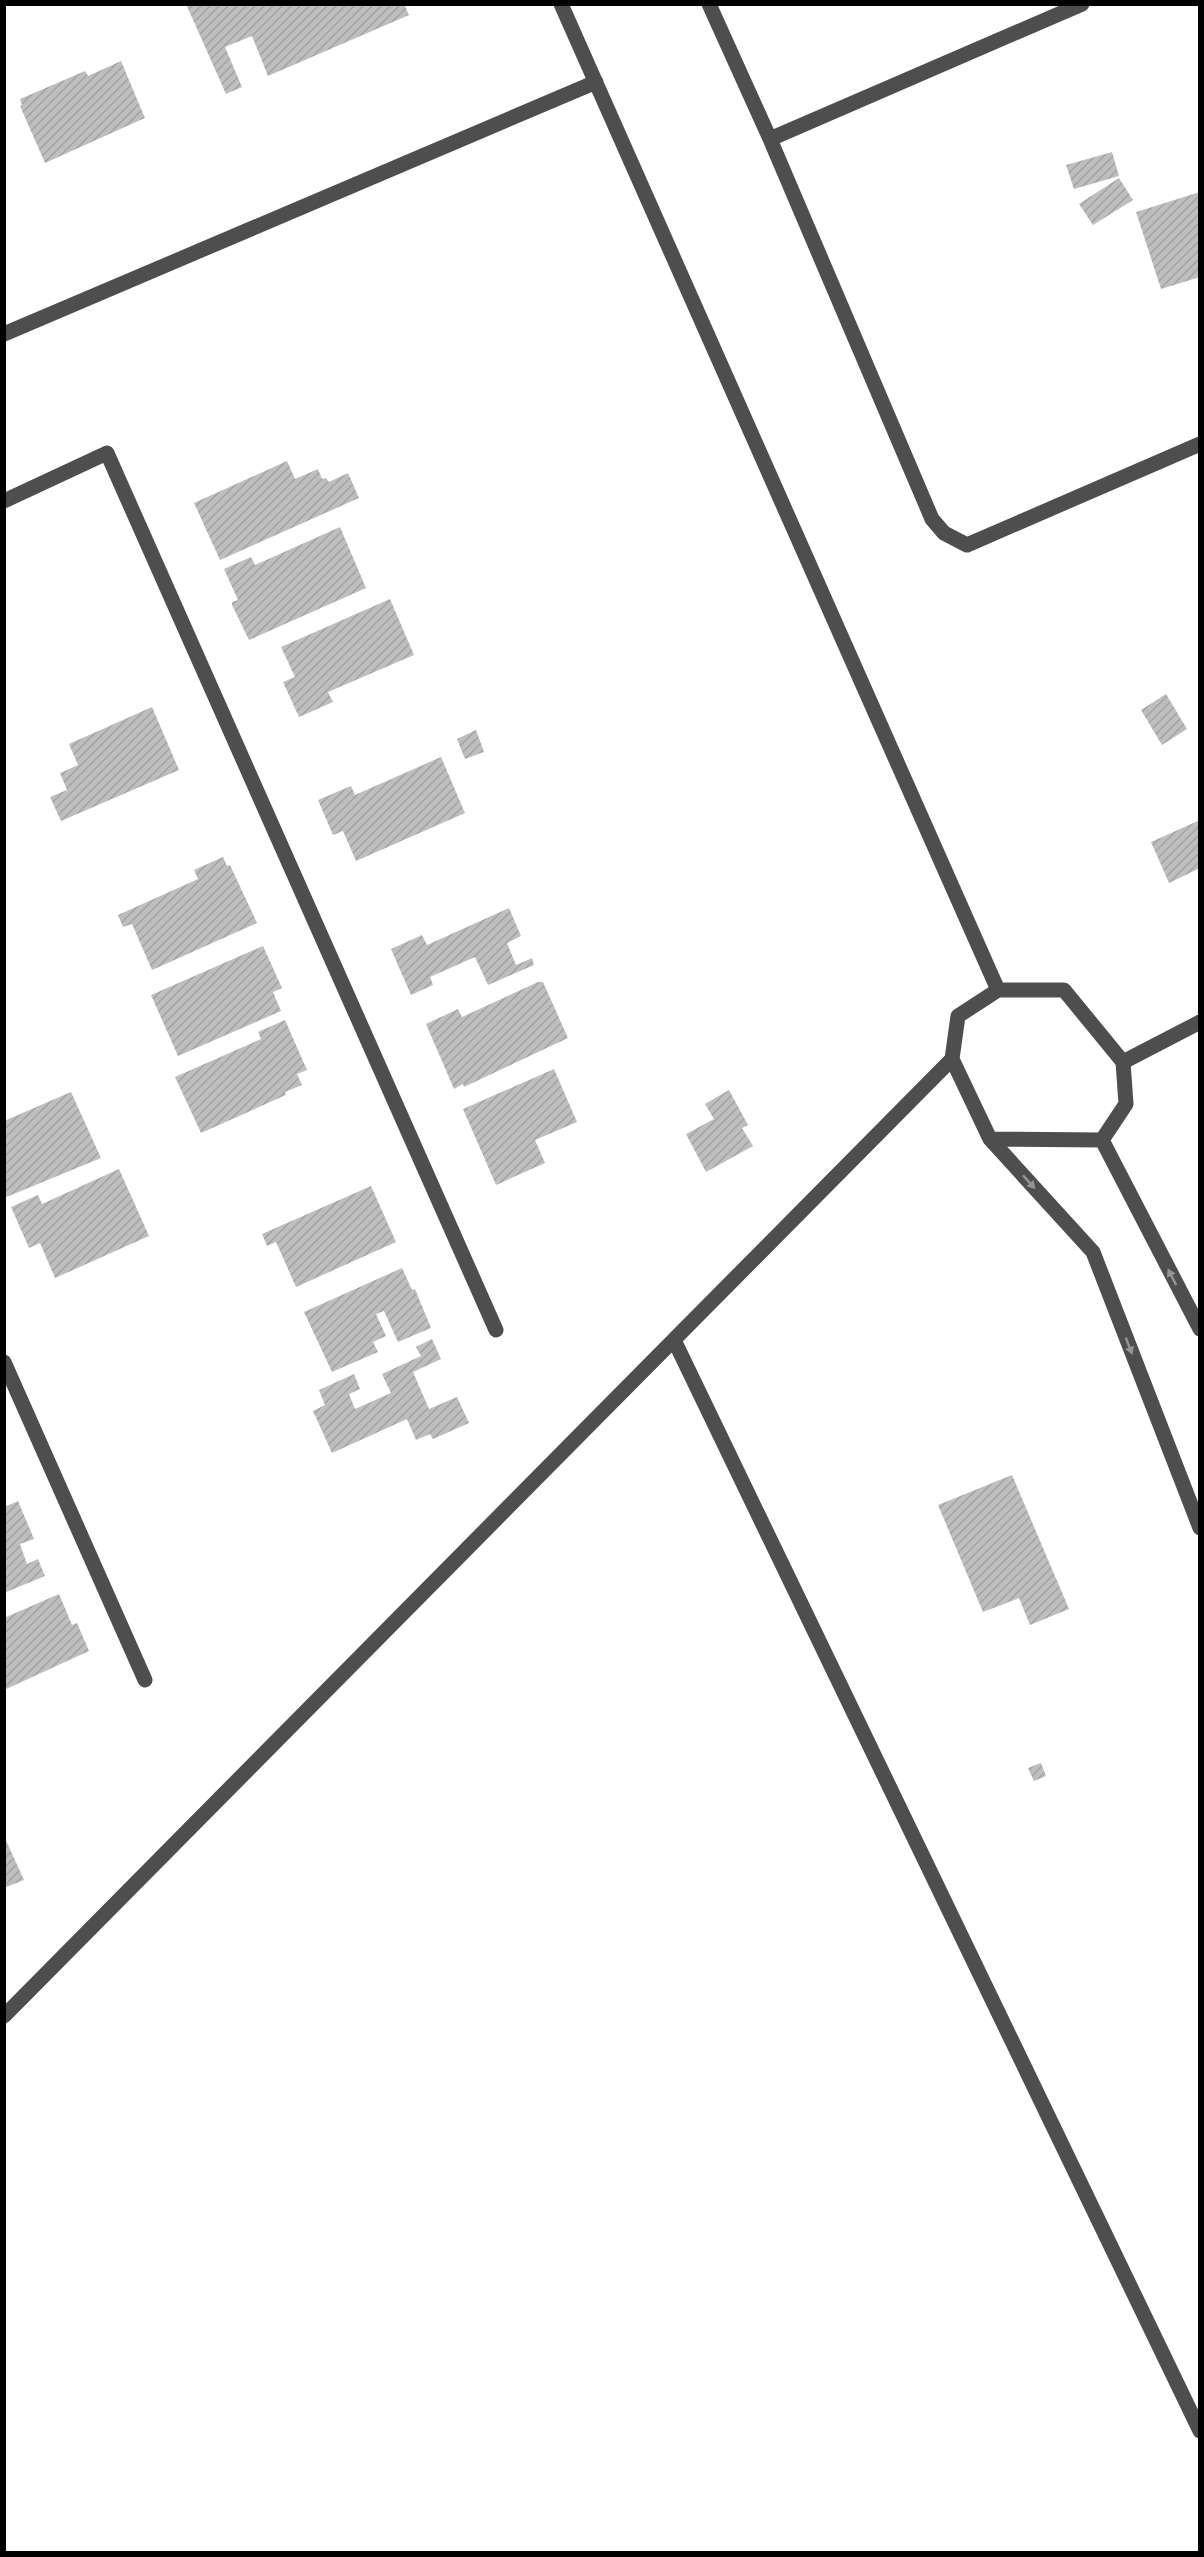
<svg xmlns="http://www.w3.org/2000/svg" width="1204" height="2557" font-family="Mulish,sans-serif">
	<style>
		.building { fill: url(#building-hatch) }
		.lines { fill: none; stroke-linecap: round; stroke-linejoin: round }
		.minor { stroke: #4e4e4e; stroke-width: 15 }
		.oneway { fill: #959595 }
	</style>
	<defs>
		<pattern id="building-hatch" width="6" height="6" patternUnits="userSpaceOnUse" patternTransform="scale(1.5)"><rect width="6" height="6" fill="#bebebe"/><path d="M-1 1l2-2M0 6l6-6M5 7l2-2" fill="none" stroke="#a2a2a2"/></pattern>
	</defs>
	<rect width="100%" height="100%" fill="#fff"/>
	<path class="building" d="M186,4H404L409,15L268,76L252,36L225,47L242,87L226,94Z
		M121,61L145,118L45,163L20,106L22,105L20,99L85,71L88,76Z
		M1112,152L1119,176L1074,189L1066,165Z
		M1119,178L1133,200L1093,225L1079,204Z
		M1200,192V277L1161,289L1136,212Z
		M287,461L295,479L318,469L322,479L326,478L329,482L348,473L359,498L220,560L194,503Z
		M340,527L366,588L249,640L232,605V602L238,600L224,569L251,557L255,565Z
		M390,599L414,655L328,692L333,702L299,717L283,682L295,677L281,647Z
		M1166,694L1187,729L1162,745L1141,710Z
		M152,707L179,770L61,821L50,797L67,790L60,773L78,765L69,744Z
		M476,730L484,752L465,759L457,739Z
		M441,757L465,813L356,861L343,831L333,835L318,800L351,786L355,795Z
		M1200,820V868L1169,883L1151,842Z
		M223,857L227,866L230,865L257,923L152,970L132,924L123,927L118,915L198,879L194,870Z
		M509,908L521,936L507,943L516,965L532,958L534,965L488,985L475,957L430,977L433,985L411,995L391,949L422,935L427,945Z
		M263,946L282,988L273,992L281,1011L178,1056L151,995Z
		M538,982H543L568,1038L464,1087L463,1084L454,1089L426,1024L458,1009L462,1017Z
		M285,1020L307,1070L297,1074L302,1085L285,1092L286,1095L201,1133L175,1077L261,1039L258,1032Z
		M554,1069L577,1122L535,1140L545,1163L496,1185L463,1109Z
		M729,1090L748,1125L742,1128L753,1146L706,1172L686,1134L714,1119L705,1104Z
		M71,1092L101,1158L4,1198V1121Z
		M119,1169L149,1236L55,1278L40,1243L29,1248L11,1207L38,1195L42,1204Z
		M371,1186L396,1242L296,1287L276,1242L267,1246L262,1234Z
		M402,1268L412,1290L415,1289L431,1328L398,1342L384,1311L376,1314L386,1336L373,1342L378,1352L332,1372L304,1312Z
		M432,1339L441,1359L413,1372L429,1409L457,1397L469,1423L433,1439L430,1434L416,1440L407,1419L332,1453L313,1411L325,1405L319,1390L354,1374L360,1389L349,1394L355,1409L391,1393L382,1374L421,1356L416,1347Z
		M1012,1475L1069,1609L1030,1625L1019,1598L983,1612L938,1505Z
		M18,1501L34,1539L20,1544L27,1564L38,1559L45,1576L4,1593V1507Z
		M59,1594L72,1625L77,1623L89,1651L4,1690V1618Z
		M1041,1763L1046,1776L1034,1781L1028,1768Z
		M4,1836L24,1880L4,1888Z"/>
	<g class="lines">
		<path class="minor" d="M561,4L998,990
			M709,4L770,139L932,519L944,533L967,545L1200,444
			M770,139L1082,4
			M4,334L596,82
			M4,501L107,453L496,1330
			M998,990H1064L1123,1062L1126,1104L1102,1140L990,1139L952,1059L958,1016Z
			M1123,1062L1200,1022
			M990,1139L1093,1252L1200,1528
			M1102,1140L1200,1329
			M674,1340L1200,2431
			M4,1362L145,1680
			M4,2016L952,1059"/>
	</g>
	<defs><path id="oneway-solid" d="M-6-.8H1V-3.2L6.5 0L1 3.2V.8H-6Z" transform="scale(1.5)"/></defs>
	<g class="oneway">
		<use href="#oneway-solid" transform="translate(1029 1182) rotate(48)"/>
		<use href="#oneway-solid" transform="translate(1172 1277) rotate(-117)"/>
		<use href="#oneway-solid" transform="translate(1129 1346) rotate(69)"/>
	</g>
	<rect width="1204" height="2557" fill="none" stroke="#000000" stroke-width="12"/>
</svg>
